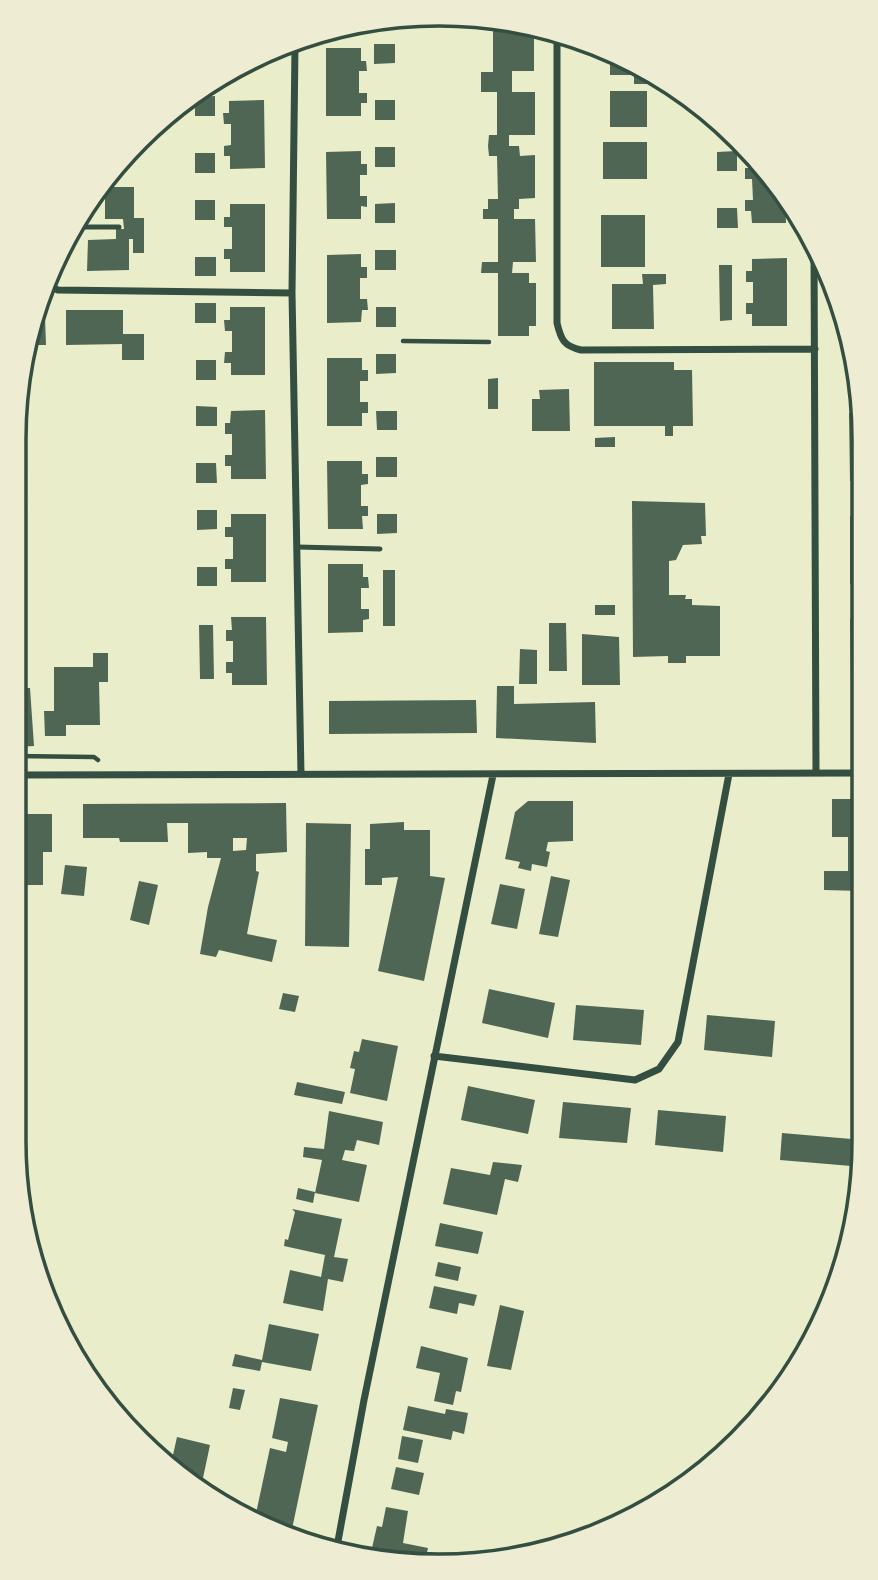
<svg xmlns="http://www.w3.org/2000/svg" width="878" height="1580" font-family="'Source Sans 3',sans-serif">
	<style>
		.building { fill: #4f6655; fill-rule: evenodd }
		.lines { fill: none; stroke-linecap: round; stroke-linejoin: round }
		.path { stroke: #344e41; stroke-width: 4.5 }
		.service { stroke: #344e41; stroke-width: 5 }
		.minor { stroke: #344e41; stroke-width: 7 }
		.rim { fill: none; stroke: #344e41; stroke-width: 3.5 }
	</style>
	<rect width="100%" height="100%" fill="#e9edc9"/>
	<path class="building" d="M483,18H495L534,31V71H512V92H535V135H509V146H519L520,156L535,155V198L519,199V209H514V219H535L536,262H513L512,273H529V283H536V326H529V336H498V273H481L482,262H498V219H483V209H488V199H498L497,156H489L488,146L489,135H497V92H481V72H493V26H483Z
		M374,44H395V63L374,64Z
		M326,48H361V61H366L367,71H359V93H367V103H361V116H326Z
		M610,57L652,71L663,84H634V75H610Z
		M610,91H647V127H610Z
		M215,96V116H195V97Z
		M264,100L265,168L230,169V156H224V146L231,145V124H224L223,113H229V101Z
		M375,100H395V120H375Z
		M603,142H647V179H603Z
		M375,147H395V167H375Z
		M361,151V164H367V175H360V196H367V207L361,206V219H327L326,152Z
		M737,151V171H717V152Z
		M195,153H215V173H195Z
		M751,156L785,194L786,223H752L751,211H745V200H753L752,179H745V168H751Z
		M105,187H134V218H144V253H133V239H129V270L87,271L88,240L116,239V229H124L123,219H105Z
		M195,200H215V220H195Z
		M395,203V223H375V204Z
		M230,204H265V272H230V259H224V249H232V227H224V217H230Z
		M717,208H737L738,228H717Z
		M601,215H645V267H601Z
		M375,250H396V270H375Z
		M361,254V267H367V278H360V299H367L368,310H362L361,322L327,323V255Z
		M195,257H216V276H195Z
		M787,258V326H752V314H746V303H753V282H746V271H752V259Z
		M719,265H732V320L720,321Z
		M642,274H666V284L653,285L654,329H612V284H643Z
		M195,303H216V323H195Z
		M230,307H265V375H231V363H224L225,352H232V331H225L224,320H230Z
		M376,307H396V327H376Z
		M66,310H123V334H144V360H122V344L66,345Z
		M33,317H45L46,345H33Z
		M850,342H851L859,378H849Z
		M376,354H396V373L376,374Z
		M327,358H362V370H368V381H360V402H368V413H362V426H327Z
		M196,360H216V380H196Z
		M594,362H674V370H692L693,426H673V436H665V426H594Z
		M498,378V409H488V379Z
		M569,389L570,431H532V399H540L539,390Z
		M196,406L217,407V426H196Z
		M265,410L266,479H231V466H225V455H232V434H225V423H230L231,411Z
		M376,411H397V430H377Z
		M849,413H861V481H850Z
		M615,437V447H595V438Z
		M376,457H397V477H376Z
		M327,461H362V474H368V484L361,485V506H368V516H362L363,529H328Z
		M196,463H216L217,483H196Z
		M632,501L705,503L706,536H701L702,544L683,545L676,560L669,561V595H686L685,599H692V605L720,606V656H686V663H668V656L633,657Z
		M197,510H217V529L197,530Z
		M231,514H266V582H231V569H225V559H233V537H225V527H231Z
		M377,514H397V533L377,534Z
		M850,516H861V584H850Z
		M328,564H363V577H368L369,588H361V609H369V619L363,620V632L328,633Z
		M197,567H217V586H197Z
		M383,570H395V626H383Z
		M595,605H615V615H595Z
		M231,617H266L267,685H232V673H226V662H233V641H226V630H232Z
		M850,619H861V687H851Z
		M549,623H566L567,671H549Z
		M199,625H213L214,679H200Z
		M582,634L619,637L620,685H582Z
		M520,649L537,650V684H519Z
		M93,653H108V682H99L100,725H66V736H45L44,711H54V667H93Z
		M497,686H514V704L595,702L596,743L496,738Z
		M15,688H30L34,746L14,747Z
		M476,700L477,733L329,734V701Z
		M832,799H862V891L824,890V871H848V837H832Z
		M528,801H573V841L548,842L546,851L550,852L547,867L532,864L531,871L518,868L520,862L505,859L515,812Z
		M286,803L287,852L256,854V871L259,872L247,934L277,940L272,962L219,950L216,957L200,954L208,907L221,858H207V852L188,853V823H167L168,842H120L119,838H83V804ZM233,838H247L246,850L233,851Z
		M14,814H52V852H43V885H14Z
		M404,822V830H430V876L445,878L424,981L378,971L398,877L382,878V885H365V849H370V824Z
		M306,823L351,824L349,947L305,946Z
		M65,865L87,867L84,896L61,894Z
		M551,876L570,880L558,937L539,934Z
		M139,881L158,885L149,925L130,920Z
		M500,884L525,889L517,929L491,924Z
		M489,989L555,1003L548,1038L482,1023Z
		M283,993L299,996L295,1012L279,1009Z
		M576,1005L644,1010L641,1045L573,1040Z
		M707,1015L775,1021L772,1057L704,1050Z
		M362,1039L398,1046L387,1101L350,1093L355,1069L350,1068L354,1051L359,1052Z
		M297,1082L345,1092L342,1104L294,1095Z
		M468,1086L535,1100L528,1134L461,1120Z
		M563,1102L631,1108L627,1143L559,1138Z
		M658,1110L726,1116L723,1152L655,1145Z
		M329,1111L383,1122L379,1145L357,1140L354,1151L345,1150L342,1160L367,1165L359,1202L315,1193L322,1160L303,1157L304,1147L324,1149Z
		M782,1133L863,1140V1167L780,1160Z
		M493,1162L522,1165L518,1182L505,1179L497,1215L443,1204L451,1168L490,1175Z
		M298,1188L315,1192L313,1203L296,1199Z
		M292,1209L342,1219L334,1257L348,1259L343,1282L328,1279L323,1311L283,1303L290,1270L321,1277L325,1255L284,1246L285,1239L288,1240L295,1212Z
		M440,1223L483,1232L478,1254L435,1246Z
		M438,1262L461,1267L458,1281L435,1276Z
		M434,1286L477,1295L474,1306L459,1303L457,1314L429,1308Z
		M500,1305L524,1311L511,1370L487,1366Z
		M269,1324L319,1334L311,1371L262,1362L260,1371L232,1366L235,1354L262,1360Z
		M421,1346L468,1358L461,1392L456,1391L453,1405L434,1401L440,1373L416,1368Z
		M233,1388L245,1390L240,1410L229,1408Z
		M280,1398L318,1405L291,1534L255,1518L270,1448L286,1452L288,1442L272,1438Z
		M408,1406L445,1414L446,1409L468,1413L464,1434L453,1431L451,1440L403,1430Z
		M402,1436L423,1440L418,1463L398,1459Z
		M177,1437L210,1445L200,1492L171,1464Z
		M396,1467L424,1473L419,1495L391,1489Z
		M386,1507L408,1511L403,1543L428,1548L425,1561L398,1558L399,1554L372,1548L377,1526L382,1527Z"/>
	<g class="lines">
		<path class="path" d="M403,341L489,342
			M14,756L94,757L98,760"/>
		<path class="service" d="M71,227H119
			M297,547L380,549"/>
		<path class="minor" d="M557,39V323C561,340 564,346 581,350L815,349
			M295,46L292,293L301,774
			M814,248L816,773
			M47,285L58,290L292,293
			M14,775L862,773
			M434,1056L635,1080L659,1069L678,1042L729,774
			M336,1552L364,1400L493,775"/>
	</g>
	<path d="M0 0H878V1580H0ZM439 26H439A413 413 0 0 1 852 439V1141A413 413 0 0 1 439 1554H439A413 413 0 0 1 26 1141V439A413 413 0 0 1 439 26Z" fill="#eeecd3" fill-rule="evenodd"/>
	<path class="rim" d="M439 26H439A413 413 0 0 1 852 439V1141A413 413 0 0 1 439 1554H439A413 413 0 0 1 26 1141V439A413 413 0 0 1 439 26Z"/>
</svg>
